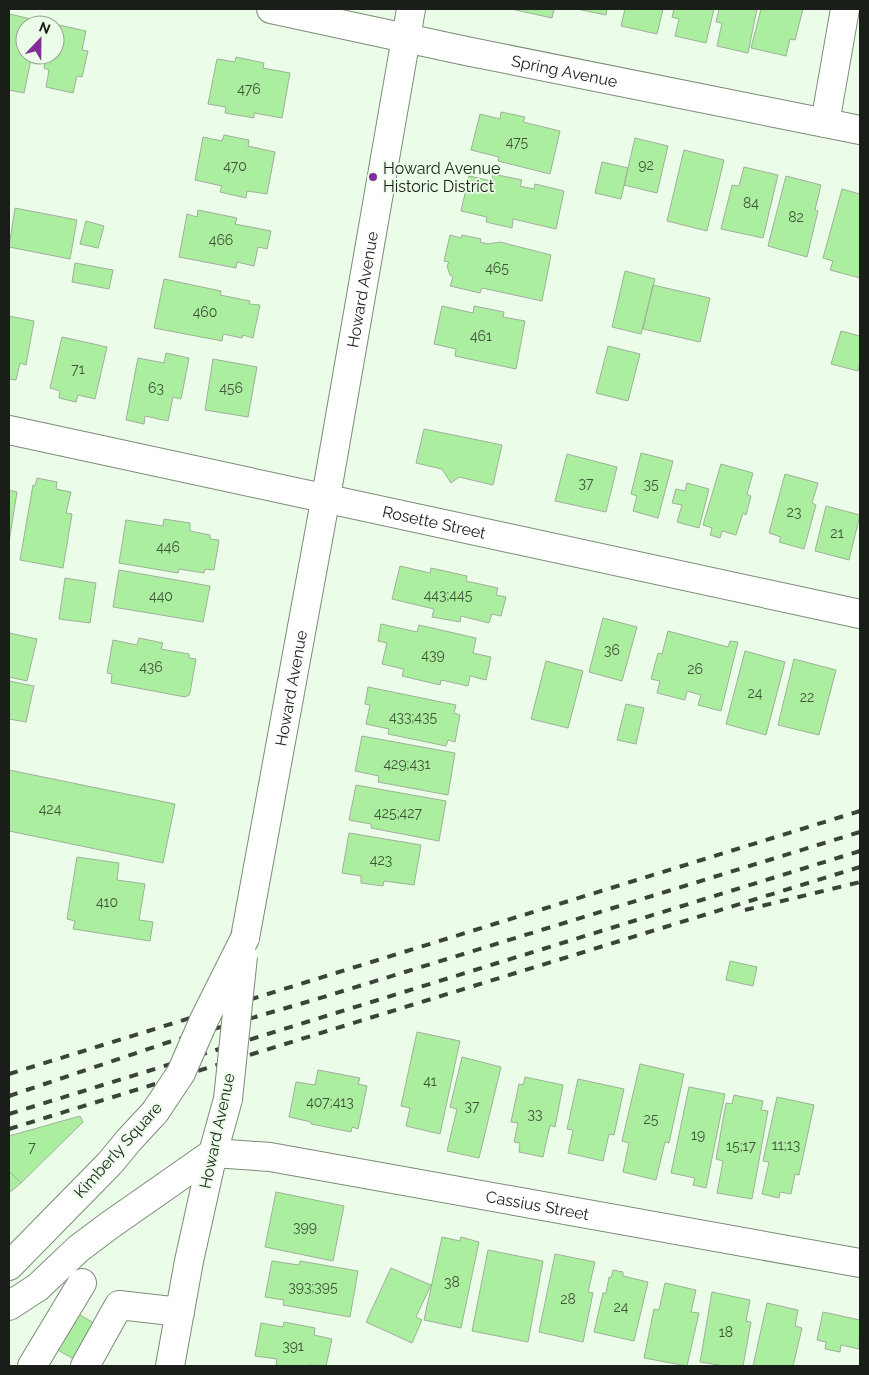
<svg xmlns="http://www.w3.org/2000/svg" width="869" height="1375" font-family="Raleway,sans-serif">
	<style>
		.building { fill: #acee9f; stroke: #9fb09b }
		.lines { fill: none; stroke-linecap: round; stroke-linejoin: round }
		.minor-casing { stroke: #7b8b78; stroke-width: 30 }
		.major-casing { stroke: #7b8b78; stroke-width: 30 }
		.minor { stroke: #fff; stroke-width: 28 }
		.major { stroke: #fff; stroke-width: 28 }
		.rail { stroke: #3c433a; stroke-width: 4; stroke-dasharray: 9 9; stroke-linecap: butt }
		.major-bridge-casing { stroke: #7b8b78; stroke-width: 30; stroke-linecap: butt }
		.major-bridge { stroke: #fff; stroke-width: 28 }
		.poi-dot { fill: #832d9b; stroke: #ebfde8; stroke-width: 2 }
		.labels { text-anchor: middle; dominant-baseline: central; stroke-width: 4; stroke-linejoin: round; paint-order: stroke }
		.number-label { font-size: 14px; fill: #3e533a }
		.street-label { font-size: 16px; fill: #191f18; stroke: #ebfde8 }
		.poi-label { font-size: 16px; fill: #191f18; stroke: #ebfde8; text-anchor: start }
	</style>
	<rect width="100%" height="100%" fill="#ebfde8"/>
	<path class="building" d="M511,9H554L552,18Z
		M577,9H607L606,15Z
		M625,9H663L657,34L621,26Z
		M674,9H714L706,43L675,36L679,19L672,17Z
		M719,9H757L748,53L717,46L722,23L716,22Z
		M761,9H803L795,40L790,39L786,56L751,48Z
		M9,14L36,20L35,25H25V55H32L24,93L9,90Z
		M59,25L86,31L82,50L88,51L82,77L77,76L73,93L46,87L49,70L44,68L46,55H55V42Z
		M236,57L264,63L263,68L290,73L282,118L254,113V118L225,113L226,107L208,104L217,59L235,62Z
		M501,112L525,117L523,122L560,131L550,174L498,161L499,157L471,150L480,114L500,119Z
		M224,135L249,140L248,146L275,152L267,194L247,191L246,198L220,192L222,186L195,180L203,137L222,141Z
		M635,138L668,146L657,193L624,185Z
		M684,150L724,160L707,231L667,221Z
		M602,162L628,168L621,199L595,193Z
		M744,167L778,175L763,238L721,229L732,185L739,186Z
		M493,174L522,180L520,186L534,189L535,184L564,191L556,229L513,219L512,228L486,222L487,217L461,211L469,176L492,181Z
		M786,176L821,185L815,210L818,211L807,257L768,246Z
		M842,189L860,194V278L830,270L833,261L823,258Z
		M15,208L77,220L70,259L9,247Z
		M198,210L237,218L235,224L271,231L267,249L258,247L254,266L237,262L236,268L179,257L187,214L197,217Z
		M86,221L104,226L98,248L80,244Z
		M450,235L461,238L462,235L481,239L480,242L488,244L500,242L551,255L542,301L482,288L480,293L450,286L453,277L450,275L447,266L449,262L444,261Z
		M75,263L113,270L109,289L72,282Z
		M625,271L655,279L641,334L612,327Z
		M164,279L221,291L220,295L250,301L249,304L260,305L253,338L243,335L242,338L223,334L222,341L154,328Z
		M653,285L710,298L700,342L643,329Z
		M442,306L473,313L474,306L504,312L503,317L525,321L516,369L455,356L456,349L434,344Z
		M9,316L34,321L26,365L20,363L16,380L9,379Z
		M841,331L860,336V362L858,371L831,364Z
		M62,337L107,347L95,399L78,395L76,402L59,398L60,391L50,388Z
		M608,346L640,354L628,401L596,393Z
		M166,353L189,358L181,399L173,397L168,421L145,416L144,424L126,420L138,358L164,363Z
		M213,359L257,367L248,417L205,410Z
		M424,429L502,445L493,485L459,477L451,483L442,469L416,463Z
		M641,453L673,461L658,518L633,511L637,496L631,494Z
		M567,454L617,467L606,512L555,501Z
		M721,464L753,473L747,494L751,496L746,515L743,513L736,535L722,531L720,538L710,535L712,528L703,525Z
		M785,474L818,483L812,503L816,505L804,549L779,542L781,537L769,533Z
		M37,478L57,482L56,489L71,492L66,513L72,514L63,568L20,560L33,485L35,486Z
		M687,483L709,489L699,528L677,522L682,505L672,503L676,489L685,491Z
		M9,490L17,492L9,542Z
		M826,506L860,515L849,560L815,551Z
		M164,519L190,523V531L210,535V539L219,540L214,570L205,569L204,573L179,569L178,573L119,563L126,520L163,526Z
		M400,566L430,573L431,568L467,576L466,581L498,588L496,595L506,597L501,616L492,614L489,623L461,616L460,622L432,617L434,609L392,599Z
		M119,570L210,586L203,622L113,607Z
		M65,578L96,583L90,623L59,619Z
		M603,618L637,627L622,681L589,672Z
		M381,624L417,632L419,625L476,638L473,653L491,657L486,680L470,676L468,686L441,680L440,685L402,676L404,669L382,664L387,643L378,641Z
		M668,631L728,647L730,641L738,642L721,711L698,705L701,695L687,691L685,700L657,693L660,681L651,679L658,653L662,654Z
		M9,633L37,639L27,681L9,677Z
		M139,638L163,643L161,649L189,654V658L196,659L190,693L189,695L185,697L111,683L112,674L107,673L113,640L137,645Z
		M745,651L785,662L766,735L726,724Z
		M794,659L836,670L819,735L778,725Z
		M546,661L583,671L568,728L531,719Z
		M9,681L34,686L26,722L9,719Z
		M368,687L456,705L454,713L460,715L455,742L448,740L446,746L388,734L389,729L366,724L370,705L365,704Z
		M626,704L644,708L636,744L617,740Z
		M362,736L455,753L448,795L378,782L379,776L355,771Z
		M9,770L175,804L163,863L9,831Z
		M356,785L446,801L439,841L371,828V824L349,820Z
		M349,833L421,845L414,885L384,881L383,886L361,883V876L342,873Z
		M77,857L119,863L117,880L145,884L139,920L153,922L150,941L73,929L75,921L67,919Z
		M730,961L757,967L753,986L726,980Z
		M417,1032L460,1041L440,1134L406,1126L410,1108L401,1106Z
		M462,1057L501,1067L479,1158L447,1151L457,1109L450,1107Z
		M640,1064L684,1074L669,1143L665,1142L656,1180L623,1172L629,1143L622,1141Z
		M318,1070L360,1078L358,1084L367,1086L358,1129L352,1127L351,1132L311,1124V1122L289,1117L296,1082L315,1085Z
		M525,1077L563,1085L555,1127L550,1125L543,1157L519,1152L520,1143L514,1142L518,1123L511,1122L519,1084L523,1085Z
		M578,1079L624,1089L614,1135L609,1134L603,1161L568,1153L573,1130L567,1129Z
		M689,1087L725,1094L706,1188L693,1185L695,1178L671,1173Z
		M734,1095L763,1101L761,1110L768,1111L752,1199L717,1193L723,1161L716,1159L726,1103L732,1104Z
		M777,1097L814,1105L799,1175L795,1174L791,1194L780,1192L779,1198L762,1194L769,1162L763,1161Z
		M80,1116L83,1122L21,1183L9,1171V1136Z
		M9,1171L21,1183L9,1193Z
		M276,1192L344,1206L333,1261L265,1247Z
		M442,1237L460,1241L461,1237L479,1242L461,1328L424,1320Z
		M488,1250L543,1261L528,1342L472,1331Z
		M555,1254L595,1262L588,1292L593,1293L583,1342L539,1332Z
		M272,1261L299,1265L300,1261L358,1271L350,1317L283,1305L284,1300L265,1297Z
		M391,1268L431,1285L416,1317L422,1320L412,1343L366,1322Z
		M613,1270L623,1272V1276L648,1282L634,1341L594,1332L603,1293H606L609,1277L611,1278Z
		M665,1283L696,1290L691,1312L699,1313L687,1366L644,1358L654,1309L659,1310Z
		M712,1292L750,1300L746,1321L751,1322L743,1366H725L700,1362Z
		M767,1303L798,1310L795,1326L802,1328L793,1366H753Z
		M68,1308L99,1326L79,1362L47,1344Z
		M823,1312L860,1320L859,1349L841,1345L840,1352L825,1349L826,1342L817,1340Z
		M284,1322L315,1328L314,1335L332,1339L326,1366L308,1365V1366H284L276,1365L277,1359L255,1356L261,1323L283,1327Z"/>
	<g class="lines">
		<defs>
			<g id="minor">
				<path id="s1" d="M271,9L466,51L860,130"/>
				<path d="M825,123L845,9"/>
				<path id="s2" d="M9,430L860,614"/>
				<path id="s3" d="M213,1153L270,1157L860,1263"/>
				<path d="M32,1366L82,1283"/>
				<path d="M85,1366L119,1305L180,1312"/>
			</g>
			<g id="major">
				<path id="s4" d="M245,938L330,474L411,9"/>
				<path d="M9,1266L110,1163L129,1140L155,1112"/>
				<path d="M9,1306L38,1287L78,1249L110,1225L213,1153"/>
				<path d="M170,1366L189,1261L213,1153L228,1099"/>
			</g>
		</defs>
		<use href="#minor" class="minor-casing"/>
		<use href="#major" class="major-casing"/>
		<use href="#minor" class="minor"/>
		<use href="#major" class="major"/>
		<path class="rail" d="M745,910L860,882
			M9,1074L860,811
			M9,1096L169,1042L317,999L860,832
			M9,1114L860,851
			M9,1129L860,867"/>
		<defs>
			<path id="major-bridge" d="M228,1099L243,956
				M155,1112L181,1073L204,1020L245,938"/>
		</defs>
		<use href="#major-bridge" class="major-bridge-casing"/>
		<use href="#major-bridge" class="major-bridge"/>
	</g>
	<circle class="poi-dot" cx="373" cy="177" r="5"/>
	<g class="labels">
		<g class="number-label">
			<text x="249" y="89">476</text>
			<text x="517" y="142">475</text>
			<text x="646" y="165">92</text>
			<text x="235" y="166">470</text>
			<text x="751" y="203">84</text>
			<text x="796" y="217">82</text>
			<text x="221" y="240">466</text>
			<text x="497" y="268">465</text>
			<text x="205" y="312">460</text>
			<text x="481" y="336">461</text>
			<text x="78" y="369">71</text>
			<text x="156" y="388">63</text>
			<text x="231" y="388">456</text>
			<text x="586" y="483">37</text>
			<text x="651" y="484">35</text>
			<text x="794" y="512">23</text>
			<text x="837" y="533">21</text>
			<text x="168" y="547">446</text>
			<text x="448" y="595">443;445</text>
			<text x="161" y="596">440</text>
			<text x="612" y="650">36</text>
			<text x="433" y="655">439</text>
			<text x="151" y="667">436</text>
			<text x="695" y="669">26</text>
			<text x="755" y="693">24</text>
			<text x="807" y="697">22</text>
			<text x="413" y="717">433;435</text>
			<text x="407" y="764">429;431</text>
			<text x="50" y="809">424</text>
			<text x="398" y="813">425;427</text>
			<text x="381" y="860">423</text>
			<text x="107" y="902">410</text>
			<text x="430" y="1081">41</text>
			<text x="330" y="1102">407;413</text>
			<text x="472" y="1106">37</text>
			<text x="535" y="1114">33</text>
			<text x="651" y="1119">25</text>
			<text x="698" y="1135">19</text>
			<text x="786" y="1145">11;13</text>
			<text x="741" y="1146">15;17</text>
			<text x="32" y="1147">7</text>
			<text x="305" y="1227">399</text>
			<text x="452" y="1282">38</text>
			<text x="313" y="1287">393;395</text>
			<text x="568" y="1299">28</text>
			<text x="621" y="1307">24</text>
			<text x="726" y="1332">18</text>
			<text x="293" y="1346">391</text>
		</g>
		<g class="street-label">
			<text stroke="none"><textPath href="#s1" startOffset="300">Spring Avenue</textPath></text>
			<text stroke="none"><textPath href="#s4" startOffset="659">Howard Avenue</textPath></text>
			<text stroke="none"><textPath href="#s2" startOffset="435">Rosette Street</textPath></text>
			<text stroke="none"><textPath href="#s4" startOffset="254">Howard Avenue</textPath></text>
			<text transform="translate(217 1131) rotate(-78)">Howard Avenue</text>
			<text transform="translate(118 1150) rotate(-48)">Kimberly Square</text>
			<text stroke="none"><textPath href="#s3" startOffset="329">Cassius Street</textPath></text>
		</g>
		<g class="poi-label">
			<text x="383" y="168">Howard Avenue<tspan x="383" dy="18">Historic District</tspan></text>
		</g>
	</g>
	<rect width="869" height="1375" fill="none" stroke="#191f18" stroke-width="20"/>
	<g transform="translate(40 40) rotate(22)"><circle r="24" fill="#ebfde8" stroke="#97a495"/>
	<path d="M0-4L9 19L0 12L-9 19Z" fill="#832d9b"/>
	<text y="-8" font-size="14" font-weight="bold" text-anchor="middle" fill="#191f18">N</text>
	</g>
</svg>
